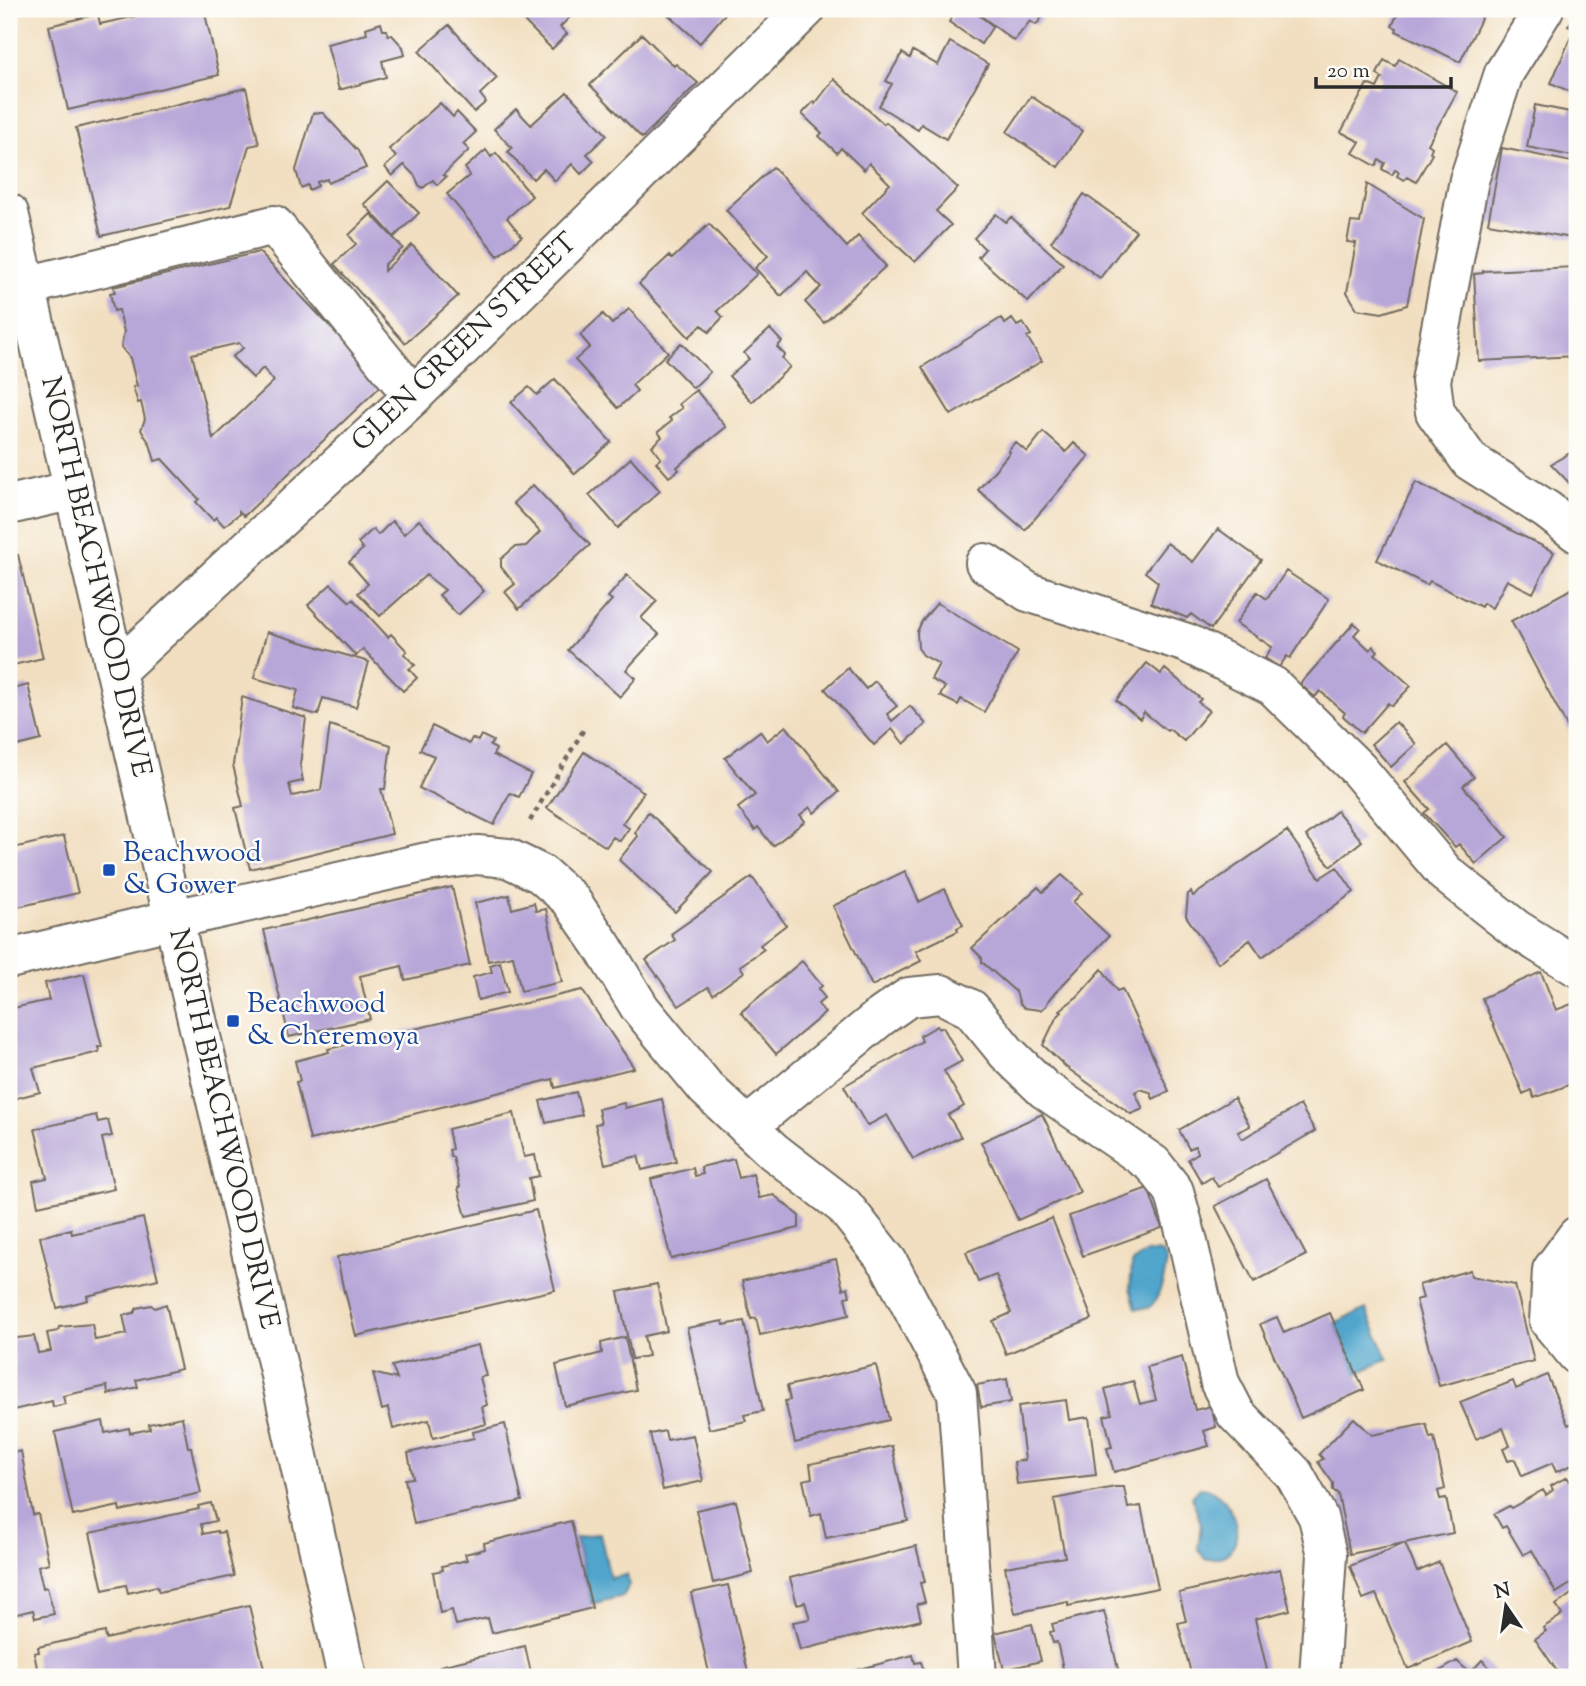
<svg xmlns="http://www.w3.org/2000/svg" width="1586" height="1686" font-family="'Sorts Mill Goudy',serif">
	<style>
		.water { fill: #50a5cc; stroke: #3e687c; stroke-width: 2 }
		.building { fill: #b7a6d8; fill-rule: evenodd }
		.lines { fill: none; stroke-linecap: round; stroke-linejoin: round }
		.minor-casing { stroke: #716a60; stroke-width: 42 }
		.path { stroke: #716a60; stroke-width: 4.5; stroke-dasharray: 5 5; stroke-linecap: butt }
		.minor { stroke: #fff; stroke-width: 38 }
		.transit-dot { fill: #1a4fb4; stroke: #fdfcf7; stroke-width: 2.5 }
		.labels { text-anchor: middle; dominant-baseline: central; stroke-width: 5; stroke-linejoin: round; paint-order: stroke }
		.street-label { font-size: 28px; fill: #2b2b2b; stroke: #fdfcf7 }
		.transit-label { font-size: 28px; fill: #164399; stroke: #fdfcf7; text-anchor: start }
	</style>
	<rect width="100%" height="100%" fill="#fdfcf7"/>
	<filter id="ink" filterUnits="userSpaceOnUse"><feTurbulence type="fractalNoise" baseFrequency=".0143" numOctaves="2"/><feDisplacementMap in="SourceGraphic" scale="14" xChannelSelector="R" yChannelSelector="G"/><feConvolveMatrix kernelMatrix="1 2 1 2 8 2 1 2 1" color-interpolation-filters="sRGB"/></filter>
	<filter id="wash" filterUnits="userSpaceOnUse"><feTurbulence type="fractalNoise" baseFrequency=".00686" numOctaves="4" result="noise"/><feDisplacementMap in="SourceGraphic" scale="28" xChannelSelector="R" yChannelSelector="G"/><feGaussianBlur stdDeviation="1.57" result="paint"/><feColorMatrix in="noise" values="0 0 0 0 0 0 0 0 0 0 0 0 0 0 0 0 0 1.4 0 .05"/><feComposite in="paint" operator="in"/></filter>
	<g filter="url(#wash)">
		<rect width="100%" height="100%" fill="#f2dfc1"/>
		<path class="water" d="M1154,1252L1162,1253L1167,1260C1165,1276 1161,1297 1149,1308L1136,1309L1130,1288L1132,1263L1145,1253Z
			M1366,1309L1388,1359L1356,1374L1334,1323Z
			M1199,1488C1234,1486 1259,1561 1205,1559L1198,1548L1201,1524L1192,1497Z
			M600,1533L610,1578L627,1575L629,1584L624,1596L591,1604L576,1538Z"/>
		<g id="blocks">
			<path class="building" d="M150,9H204L219,75L68,110L49,26L98,14L100,24L151,13Z
				M512,9H578L560,27L567,34L552,49Z
				M662,9H729L700,43Z
				M957,9H964L969,12L971,9L993,26L981,44L949,22Z
				M972,9H1049L1036,25L1030,21L1014,41Z
				M1400,9H1486L1460,62L1396,31L1397,28L1392,26Z
				M1577,13V95L1551,83L1574,30L1568,26Z
				M381,23L383,30H387L388,35H392L403,47L405,55L382,61L386,77L339,90L327,44L367,34L366,28Z
				M449,25L497,78L480,94L486,102L474,112L419,51Z
				M642,34L674,66L676,64L698,83L642,138L590,85Z
				M950,42L988,64L946,139L921,124L918,130L879,106L892,84L886,81L902,53L910,58L913,51L938,65Z
				M1399,59L1457,92L1428,144L1432,147L1430,152L1432,154L1416,182L1407,177L1404,180L1397,176L1399,172L1395,170L1392,175L1382,169L1385,163L1379,160L1376,166L1353,153L1360,142L1341,132L1367,84L1377,88L1382,78L1377,74L1384,60L1395,66Z
				M834,79L884,124L886,122L958,188L936,211L951,225L915,262L862,213L890,184L869,163L864,170L841,148L837,153L819,136L822,133L802,114L814,101L815,104Z
				M246,88L259,144L249,146L230,206L101,236L76,128Z
				M567,92L607,135L587,154L594,161L581,174L572,164L555,181L544,169L533,179L508,152L512,148L494,129L516,109L531,125Z
				M1031,96L1082,131L1058,167L1007,132Z
				M440,103L453,117L457,112L476,132L463,144L469,150L443,175L446,177L437,185L433,180L423,188L419,185L415,176L404,165L392,176L385,167L396,157L389,149Z
				M1535,105L1570,112L1571,108L1577,109V157L1527,147Z
				M313,113H323L358,151L366,168L328,183L327,179L317,182L318,186L309,190L308,185L301,188L296,170Z
				M1502,148L1577,163V239L1488,223Z
				M486,150L491,157L496,153L532,196L507,218L522,236L498,256L447,194L470,175L465,168Z
				M773,167L847,247L858,236L886,266L824,323L805,302L821,287L807,272L781,296L755,268L768,256L726,210Z
				M388,181L419,213L394,237L364,204Z
				M1367,184L1424,219L1407,305L1382,313L1357,309L1347,292L1356,243L1347,242L1351,222L1360,223Z
				M1084,194L1136,231L1100,278L1051,242Z
				M371,214L403,248L384,265V271L412,245L458,296L405,343L334,264L356,244L349,235Z
				M996,214L1006,222L1011,217L1063,264L1028,302L978,257L985,249L974,238Z
				M709,224L757,274L717,311L723,317L709,332L702,325L689,337L639,284L669,256L672,259Z
				M259,252L384,383L244,516L239,511V514L224,526L216,517L213,520L196,502L199,499L162,459L155,461L150,444L141,430L145,419L141,402L138,403L133,387L137,386L130,358L121,347L124,332L119,310L114,311L110,293L115,292L113,287ZM239,343L243,348L232,357L253,378L263,368L274,381L213,439L192,354Z
				M1577,267V356L1479,361L1474,274L1483,273V271Z
				M629,309L668,352L632,385L637,391L618,408L575,360L590,347L580,335L603,314L612,324Z
				M1001,318L1005,324L1012,319L1017,326L1023,323L1031,335L1027,337L1042,361L951,415L922,367Z
				M770,329L782,342L777,347L785,355L782,358L790,367L752,402L729,376L749,359L744,353Z
				M681,343L710,372L693,388L665,359Z
				M555,379L611,442L575,474L511,402L529,387L537,395Z
				M696,390L726,427L677,467L679,470L669,477L656,462L661,458L652,446L662,437L658,432L672,421L669,418L682,408L679,404Z
				M1043,432L1066,452L1074,443L1089,456L1025,530L978,490L1010,452L1008,451L1015,442L1027,452Z
				M1577,449V491L1551,464Z
				M631,458L660,491L618,528L589,495Z
				M1416,482L1554,552L1533,593L1507,580L1492,608L1483,603L1481,607L1430,581L1427,585L1377,560Z
				M533,485L590,545L519,609L505,592L515,584L501,567V559L515,547L526,546L540,532L513,503Z
				M419,520L484,591L458,615L439,595L445,590L426,575L380,616L358,593L368,584L349,562L363,549L358,543L373,529L378,535L392,521L404,534Z
				M1218,529L1261,560L1211,629L1191,614L1187,618L1151,603L1158,582L1145,572L1167,543L1193,562Z
				M18,555L43,658L9,666V557Z
				M1286,571L1329,599L1290,658L1287,656L1279,667L1265,658L1272,647L1236,623L1257,592L1267,599Z
				M627,575L657,601L641,618L659,634L626,670L636,678L620,697L568,650L612,600L608,597Z
				M331,584L350,602L353,599L388,637L391,634L407,651L404,654L415,665L409,669L417,678L403,691L363,649L356,656L308,605Z
				M1577,586V745L1511,621Z
				M937,603L1018,652L984,712L961,699L958,705L940,696L945,687L931,679L939,664L923,655L918,648L917,632L922,621Z
				M1354,623L1360,628L1354,635L1370,650L1373,646L1378,651L1375,654L1411,686L1392,706L1388,703L1362,733L1343,716L1345,713L1320,691L1315,697L1300,684Z
				M267,632L369,662L356,707L323,698L318,715L293,708L298,690L254,678Z
				M1147,663L1161,674L1165,669L1201,699L1198,702L1209,711L1184,741L1169,729L1167,731L1144,712L1140,719L1116,700Z
				M848,668L866,689L875,681L897,706L887,714L892,721L910,706L926,724L904,744L892,729L874,745L825,689Z
				M28,685L41,740L9,748V690Z
				M242,697L306,718L300,765L303,781L289,784L292,796L321,790L330,725L391,745L385,789H381L392,834L250,869L235,808L243,806L233,765Z
				M1396,722L1416,744L1391,767L1371,744Z
				M432,726L469,744L472,738L478,741L481,735L493,741L490,746L496,749L493,755L531,774L519,797L510,793L494,825L419,788L434,756L420,750Z
				M786,726L839,792L814,813L810,807L800,815L805,821L773,846L758,827L755,830L738,808L755,795L725,758L760,731L767,741Z
				M1447,745L1474,777L1463,786L1507,837L1476,864L1459,844L1455,847L1424,813L1429,809L1405,782Z
				M584,752L644,792L622,824L629,828L620,841L613,837L606,847L547,808Z
				M1337,811L1362,841L1331,866L1306,836Z
				M648,812L713,872L675,912L619,860L638,836L635,833Z
				M1287,831L1320,878L1337,867L1354,892L1262,957L1250,940L1218,963L1186,916L1188,894L1191,892L1193,896Z
				M64,836L78,893L9,909V849Z
				M905,871L919,902L945,889L963,925L957,928L958,931L916,951L921,961L872,986L833,906Z
				M1062,875L1082,893L1073,902L1109,936L1049,999L1046,1006L1040,1010L1025,1008L1020,1004L1016,992L982,962V958L972,948L1038,887L1043,892Z
				M752,877L786,925L760,945L764,949L740,966L744,972L713,994L708,987L679,1006L646,960L675,940L671,934Z
				M452,887L470,965L405,980L402,966L360,976L370,1019L289,1037L264,930Z
				M509,895L512,909L534,903L536,911L546,909L562,982L521,991L513,956L488,961L475,903Z
				M802,961L822,986L818,989L825,998L818,1004L825,1013L776,1054L741,1012Z
				M500,962L508,992L478,1000L473,977L492,972L490,965Z
				M1102,969L1117,991L1122,989L1169,1091L1153,1099L1150,1092L1140,1089L1135,1092L1143,1109L1131,1114L1066,1067L1043,1045L1056,1018L1062,1012L1060,1010L1078,996Z
				M1541,972L1556,1010L1577,1002V1090L1574,1083L1534,1098L1531,1090L1523,1094L1482,998Z
				M84,974L102,1047H98L99,1052L33,1068L40,1092L9,1100V1009L49,1000L45,983Z
				M582,990L634,1068L555,1088L553,1079L310,1140L296,1082L300,1081L295,1061L329,1052L328,1049Z
				M937,1026L939,1029L943,1027L962,1061L944,1071L964,1106L948,1115L961,1137L913,1159L887,1115L867,1126L844,1086L922,1041L920,1036Z
				M576,1092L582,1115L546,1123L540,1101Z
				M1234,1098L1250,1126L1238,1132L1242,1139L1300,1105L1315,1131L1218,1187L1212,1177L1202,1183L1188,1159L1198,1153L1195,1146L1189,1149L1179,1130Z
				M662,1099L676,1162L642,1170L638,1156L605,1164L595,1124L601,1123L598,1109L624,1103L625,1108Z
				M514,1113L524,1157L535,1155L539,1176L529,1178L533,1201L466,1216L458,1188L460,1187L453,1157H451L449,1150L452,1149L448,1129Z
				M1042,1114L1080,1192L1018,1220L981,1142Z
				M96,1115L98,1122L108,1120L112,1136L102,1138L114,1189L38,1206L33,1181L47,1178L35,1129Z
				M734,1159L739,1178L753,1174L759,1198L774,1195L799,1216V1228L671,1259L651,1179L693,1168L695,1176L703,1174L701,1167Z
				M1266,1179L1306,1255L1254,1282L1215,1206Z
				M1148,1188L1162,1228L1083,1256L1069,1216Z
				M536,1210L555,1290L356,1336L345,1291L344,1292L337,1257Z
				M143,1218L158,1279L87,1296L88,1300L57,1308L40,1237L71,1229L72,1234Z
				M1052,1218L1092,1319L1006,1354L993,1321L1011,1313L996,1275L978,1282L966,1252Z
				M836,1259L843,1289L848,1287L850,1296L845,1297L849,1315L760,1335L756,1318L751,1319L742,1281Z
				M1576,1267L1577,1312H1574L1571,1300Z
				M1470,1270L1471,1276L1515,1285L1534,1361L1439,1386L1416,1300L1423,1298L1419,1285Z
				M657,1284L667,1331L644,1336L648,1356L632,1359L618,1292Z
				M166,1304L181,1369L136,1380L138,1387L108,1394L107,1386L63,1396L65,1404L53,1407L52,1401L9,1411V1339L34,1336L38,1353L51,1351L47,1333L58,1331L59,1327L92,1324L95,1340L127,1334L123,1315L134,1313L137,1308L151,1305L155,1308Z
				M1330,1313L1364,1390L1301,1418L1260,1324L1277,1317L1284,1333Z
				M723,1321L724,1325L744,1321L763,1411L744,1415L746,1421L709,1429L687,1328Z
				M625,1337L636,1390L565,1406L556,1365L602,1353L601,1343Z
				M478,1345L486,1376L480,1377L487,1405L482,1407L486,1424L433,1438L429,1420L393,1429L388,1408L382,1410L373,1373L397,1379L392,1366Z
				M1182,1357L1195,1410L1211,1406L1216,1427L1204,1431L1209,1446L1114,1472L1107,1448L1112,1447L1104,1416L1112,1414L1105,1389L1133,1381L1140,1404L1156,1400L1147,1367Z
				M876,1365L889,1420L795,1443L785,1401L790,1400L787,1386Z
				M1547,1375L1568,1425L1577,1421V1463L1556,1472L1552,1463L1522,1476L1515,1459L1508,1461L1503,1449L1510,1446L1503,1428L1476,1439L1460,1402L1513,1381L1516,1389Z
				M1007,1379L1011,1402L981,1407L977,1385Z
				M1066,1400L1069,1420L1089,1417L1096,1475L1017,1484L1014,1462L1025,1460L1018,1406Z
				M182,1417L188,1447H191L201,1493L120,1511L119,1506L73,1516L55,1432L103,1421L105,1433L129,1428L130,1433L150,1429L149,1424Z
				M1354,1418L1372,1435L1426,1424L1430,1438L1434,1437L1445,1489L1438,1491L1440,1499L1446,1498L1453,1533L1350,1554L1338,1494L1333,1490V1483L1318,1462L1323,1459L1319,1454Z
				M505,1424L522,1501L414,1524L405,1479L413,1478L408,1453L474,1438L473,1432Z
				M665,1431L667,1440L693,1435L703,1481L663,1490L650,1434Z
				M892,1446L908,1521L826,1538L821,1513L811,1516L803,1480L812,1478L810,1464Z
				M21,1451L33,1515L38,1514L49,1563L38,1566L43,1588L47,1587L54,1614L35,1618L33,1610L9,1616V1454Z
				M1567,1477L1570,1481L1577,1477V1580L1556,1593L1532,1550L1523,1555L1506,1526L1502,1528L1494,1514L1509,1506L1511,1508L1543,1490L1546,1495L1553,1490L1551,1486Z
				M1115,1487H1124L1128,1508L1141,1506L1158,1588L1068,1606V1602L1015,1613L1005,1567L1065,1557L1054,1499Z
				M736,1501L753,1573L713,1583L696,1510Z
				M211,1503L216,1521L201,1524L203,1534L217,1531L218,1533L224,1532L234,1576L159,1592L157,1586L128,1593L126,1585L103,1590L90,1533L199,1509L198,1506Z
				M571,1521L592,1608L492,1633L488,1618L456,1625L452,1610L440,1613L433,1572L443,1570L442,1566L467,1560L465,1554L485,1549L484,1543Z
				M1405,1543L1417,1572L1439,1562L1472,1642L1408,1669L1376,1594L1363,1599L1350,1566Z
				M916,1546L925,1582L920,1583L925,1602L917,1604L921,1620L800,1650L793,1622L810,1619L805,1602L797,1604L790,1578Z
				M1280,1569L1290,1610L1255,1619L1267,1670L1240,1677H1192L1178,1623L1186,1621L1179,1593Z
				M728,1585L749,1677H710L691,1593Z
				M1577,1590V1677H1561L1535,1639L1546,1631L1543,1628L1562,1615L1556,1605Z
				M249,1605L266,1677H39L34,1653L39,1652L38,1647L105,1632L106,1639Z
				M1104,1611L1120,1677H1065L1057,1642L1053,1643L1050,1632L1054,1631L1052,1624Z
				M1032,1624L1041,1661L1004,1670L995,1633Z
				M525,1646L532,1677H434L433,1671L441,1669L440,1666Z
				M913,1655L915,1663L921,1662L926,1677H850L849,1672Z
				M1482,1660L1499,1677H1430L1457,1661L1470,1673Z"/>
		</g>
	</g>
	<g filter="url(#ink)">
		<use href="#blocks" fill-opacity="0" stroke="#716a60" stroke-width="2"/>
		<g class="lines">
			<defs>
				<path id="minor" d="M1544,9L1504,73L1469,180L1431,381L1435,412L1470,461L1547,510L1577,533
					M9,213L280,1375L347,1677
					M26,286L274,225L413,396
					M9,505L74,490
					M985,563L1028,592L1187,643L1273,686L1358,769L1445,873L1516,929L1577,967
					M117,670L413,396L806,9
					M9,959L174,919L427,862L477,855L508,858L541,874L570,899L601,944L640,1008L706,1088L773,1151L844,1206L888,1262L957,1393L977,1677
					M747,1127L879,1018L909,997L941,994L971,1009L1007,1053L1044,1089L1153,1164L1174,1191L1187,1238L1220,1383L1236,1414L1294,1474L1318,1517L1327,1555L1319,1677
					M1577,1236L1552,1270L1549,1321L1577,1355"/>
			</defs>
			<use href="#minor" class="minor-casing"/>
			<path class="path" d="M530,821L584,729"/>
			<use href="#minor" class="minor"/>
		</g>
	</g>
	<g class="transit-dot">
		<rect x="102" y="863" width="14" height="14" rx="3.5"/>
		<rect x="226" y="1014" width="14" height="14" rx="3.5"/>
	</g>
	<g class="labels">
		<g class="street-label">
			<text transform="translate(465 343) rotate(-44)">GLEN GREEN STREET</text>
			<text transform="translate(95 577) rotate(77)">NORTH BEACHWOOD DRIVE</text>
			<text transform="translate(223 1129) rotate(77)">NORTH BEACHWOOD DRIVE</text>
		</g>
		<g class="transit-label">
			<text x="123" y="854">Beachwood<tspan x="123" dy="32">&amp; Gower</tspan></text>
			<text x="247" y="1005">Beachwood<tspan x="247" dy="32">&amp; Cheremoya</tspan></text>
		</g>
	</g>
	<rect width="1586" height="1686" fill="none" stroke="#fdfcf7" stroke-width="35"/>
	<g transform="translate(1506 1606) rotate(347)" stroke="#fdfcf7" stroke-width="5" paint-order="stroke">
	<path d="M0-5L12 26L0 18L-12 26Z" fill="#2b2b2b"/>
	<text y="-10" font-size="19" font-weight="bold" text-anchor="middle" fill="#2b2b2b">N</text>
	</g>
	<path d="M1316 77v10h135v-10" fill="none" stroke="#2b2b2b" stroke-width="3.5"/>
	<text x="1327" y="77" font-size="21" fill="#2b2b2b" stroke="#fdfcf7" stroke-width="5" paint-order="stroke">20 m</text>
</svg>
